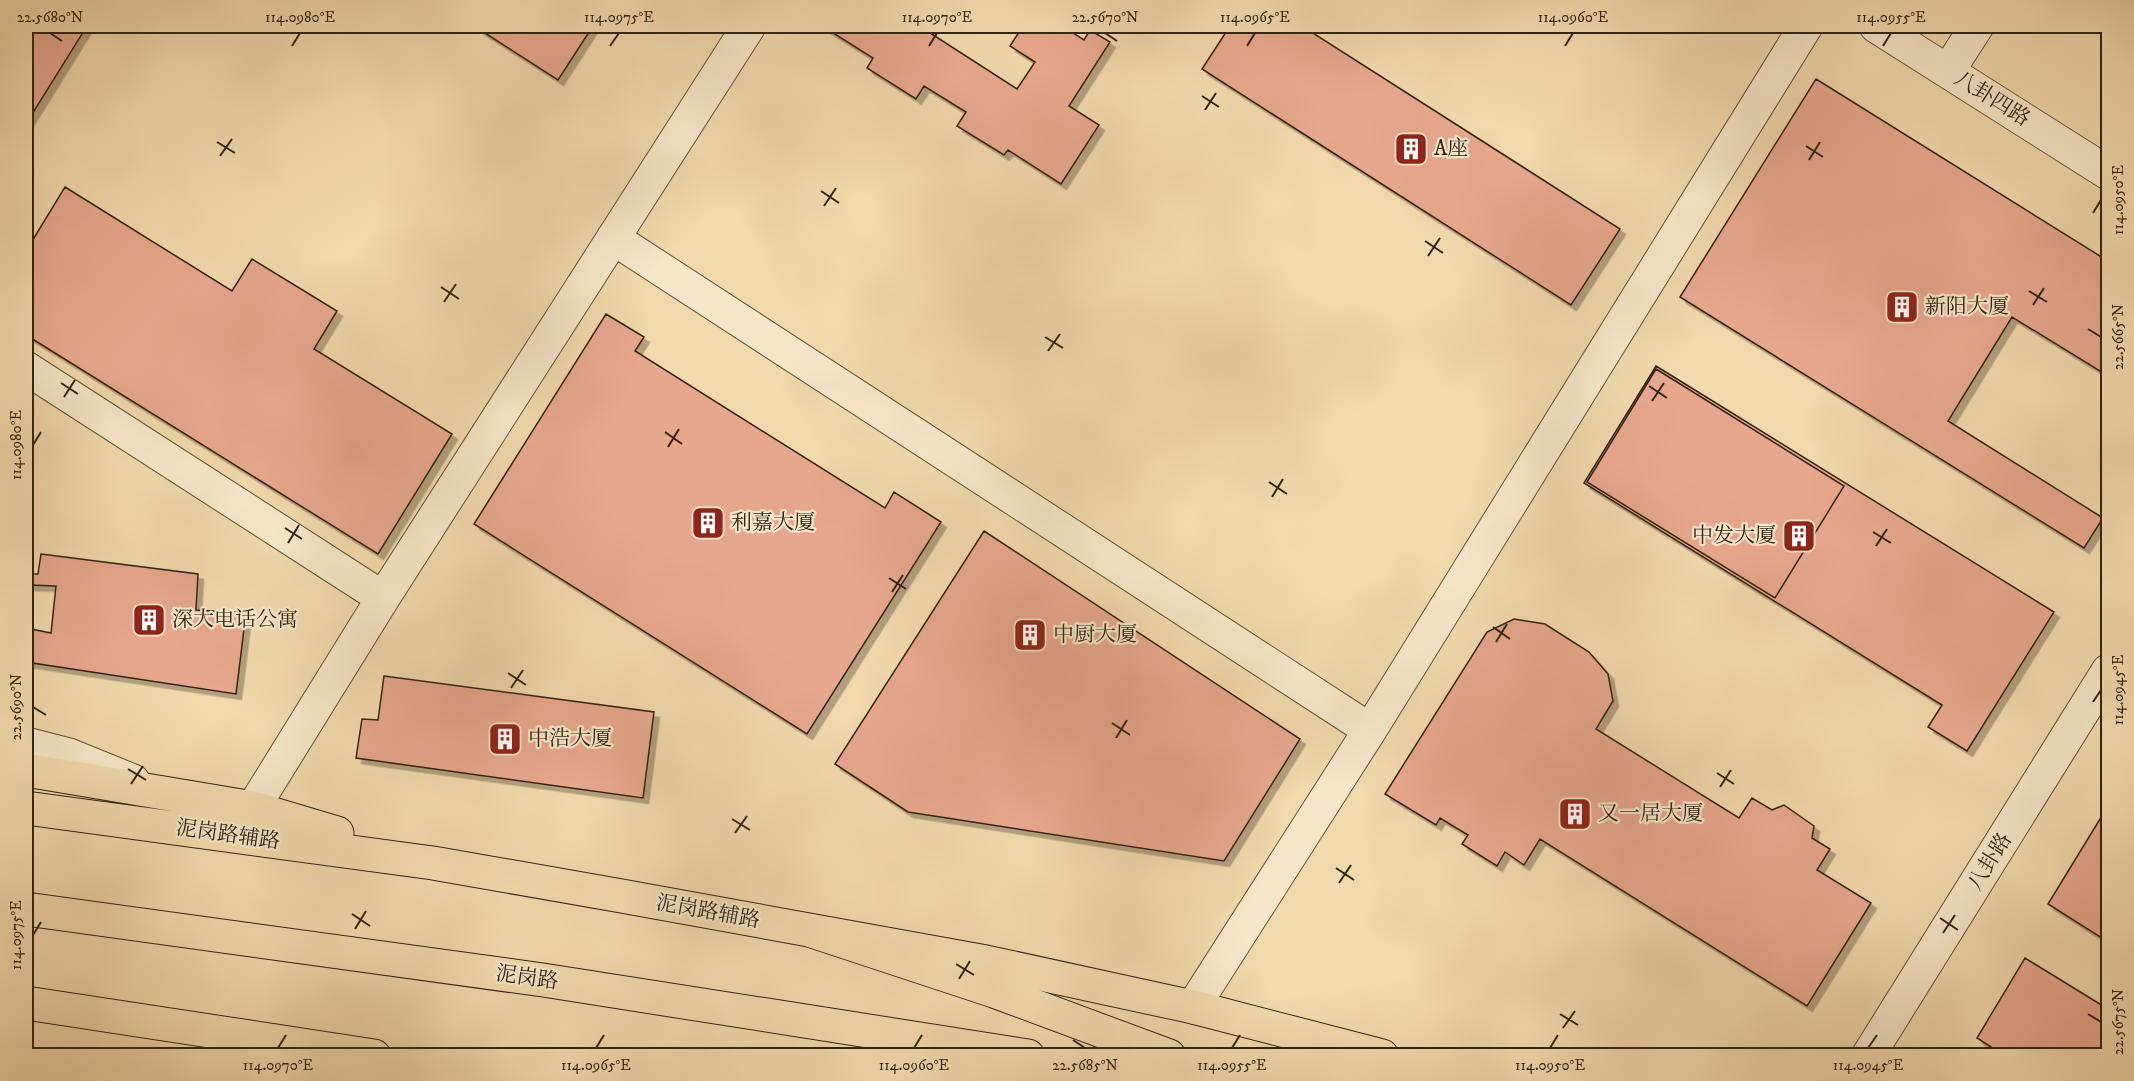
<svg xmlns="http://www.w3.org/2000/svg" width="2134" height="1081" font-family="'IM FELL DW Pica','Noto Serif SC',serif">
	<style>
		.building { fill: #e7a78d; stroke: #312413; stroke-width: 1.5; filter: url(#shadow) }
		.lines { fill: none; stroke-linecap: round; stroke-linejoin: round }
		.minor-casing { stroke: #615139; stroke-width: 35 }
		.major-casing { stroke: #312413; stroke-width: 35 }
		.highway-casing { stroke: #312413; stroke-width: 35 }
		.minor { stroke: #f6e6c9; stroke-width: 33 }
		.major { stroke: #f1d9ac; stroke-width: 33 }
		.highway { stroke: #f1d9ac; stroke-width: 33 }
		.ticks { fill: none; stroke: #312413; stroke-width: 2 }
		.labels { text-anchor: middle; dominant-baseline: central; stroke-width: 4.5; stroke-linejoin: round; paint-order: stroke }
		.street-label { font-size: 21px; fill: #312413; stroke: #f6e6c9 }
		.poi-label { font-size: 21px; fill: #312413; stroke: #f6e6c9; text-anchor: start }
		.neatline { fill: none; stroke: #312413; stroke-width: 2 }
		.ticks-label { font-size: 15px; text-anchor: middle; fill: #312413 }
	</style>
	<defs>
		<filter id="shadow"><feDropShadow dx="5.5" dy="5.5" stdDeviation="0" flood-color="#0004"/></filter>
	</defs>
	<rect width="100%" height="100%" fill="#f1d9ac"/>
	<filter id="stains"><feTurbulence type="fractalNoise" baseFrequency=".00333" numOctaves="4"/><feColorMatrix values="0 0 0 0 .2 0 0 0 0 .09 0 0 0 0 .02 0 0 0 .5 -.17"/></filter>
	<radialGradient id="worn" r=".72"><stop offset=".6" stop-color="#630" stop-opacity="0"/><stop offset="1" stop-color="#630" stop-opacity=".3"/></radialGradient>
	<path class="building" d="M26,26H87L26,124Z
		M474,26H593L558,80Z
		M822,26H930L927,31L1017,89L1035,62L1010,46L1023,26H1062L1084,40L1090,30L1110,42L1069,106L1099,125L1061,184L1008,150L1004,155L957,126L966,112L924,86L916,99L867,68L873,58Z
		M1230,26H1302L1620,229L1571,305L1202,69Z
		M1816,79L2108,261V376L2012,317L1948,421L2103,518L2084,548L1680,297Z
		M65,187L232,291L252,259L337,311L314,349L452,434L378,554L26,335V251Z
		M606,314L644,337L635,351L885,508L894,492L941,522L807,734L474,524Z
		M1656,366L2054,612L1967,751L1928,727L1942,705L1584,483Z
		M1656,369L1844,486L1775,598L1587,482Z
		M984,531L1300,739L1224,861L908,812L835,764Z
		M41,554L198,574L196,610L246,613L236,694L26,662V628L51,633L56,586L29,585L30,574H38Z
		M1514,619L1545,624L1589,652L1608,674L1613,701L1596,729L1739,818L1752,798L1772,810L1784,805L1814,826L1812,838L1830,849L1817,870L1871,903L1807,1006L1540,839L1524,865L1505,852L1497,866L1462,844L1468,835L1440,818L1436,825L1385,794L1487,632Z
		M384,676L654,712L643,798L356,758L362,719L378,720Z
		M2108,806V942L2048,904Z
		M2108,806V942L2048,904Z
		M2025,958L2108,1009V1056H2005L1977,1038Z"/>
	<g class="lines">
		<defs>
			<path id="minor" d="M1876,26L2108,173
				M1948,71L1977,26
				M613,238L1370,730
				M26,368L383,598
				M26,744L69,755L133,781
				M253,808L383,598L749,26
				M1193,1007L1370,730L1806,26
				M1868,1056L2108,671"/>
			<path id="major" d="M26,770L253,808L337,833
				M26,808L433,863L616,895L986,962L1193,1007L1382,1056"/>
			<path id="highway" d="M26,909L543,980L1028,1056
				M812,931L994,991L1169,1056
				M26,1003L374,1056"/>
		</defs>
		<use href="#minor" class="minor-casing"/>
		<use href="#major" class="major-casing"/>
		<use href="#highway" class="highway-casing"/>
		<use href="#minor" class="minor"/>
		<use href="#major" class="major"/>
		<use href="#highway" class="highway"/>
	</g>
	<path class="ticks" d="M50,33L62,41M1105,33L1117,41M292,46L300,33M610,46L619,33M929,46L937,33M1247,46L1255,33M1565,46L1573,33M1883,46L1891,33M1202,96L1219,107M1205,110L1216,93M217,142L235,153M1806,146L1823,157M220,156L232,139M1809,160L1820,142M821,191L839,203M824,206L836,188M2093,213L2101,200M1425,241L1443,253M1428,256L1440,238M441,287L459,299M2029,291L2047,302M444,302L456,284M2033,305L2044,288M2088,329L2101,337M1045,337L1063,348M1048,351L1060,334M61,383L78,394M1649,386L1667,398M64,397L75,380M1652,401L1664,383M665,432L682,444M33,445L41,432M668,447L679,429M1269,482L1287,494M1272,497L1283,479M285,528L302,539M1873,532L1891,543M288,543L299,525M1876,546L1887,529M889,578L906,589M892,592L903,575M1493,627L1510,639M1496,642L1507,624M508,673L526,685M511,688L523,670M2093,702L2101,690M33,707L46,715M1112,723L1130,735M1116,738L1127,720M128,769L146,780M1717,773L1734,784M131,784L143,766M1720,787L1731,770M732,819L750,830M735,833L747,816M1336,868L1354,880M1339,883L1351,865M352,914L370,926M1940,918L1958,930M355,929L366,911M1943,933L1955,915M33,935L41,922M956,964L974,975M959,979L970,961M1560,1014L1578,1025M2088,1014L2101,1022M1563,1028L1575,1011M1073,1040L1085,1048M278,1048L286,1035M596,1048L604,1035M914,1048L922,1035M1232,1048L1240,1035M1550,1048L1558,1035M1868,1048L1877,1035"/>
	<defs>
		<symbol id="building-square" viewBox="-11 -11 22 22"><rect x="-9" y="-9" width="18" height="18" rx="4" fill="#8f2418" stroke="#f6e6c9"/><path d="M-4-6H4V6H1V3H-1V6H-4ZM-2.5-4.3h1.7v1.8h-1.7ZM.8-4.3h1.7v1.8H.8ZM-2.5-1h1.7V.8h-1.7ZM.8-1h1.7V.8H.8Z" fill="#fff"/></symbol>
	</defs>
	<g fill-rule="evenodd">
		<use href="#building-square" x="1392" y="130" width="38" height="38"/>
		<use href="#building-square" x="1883" y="288" width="38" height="38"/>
		<use href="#building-square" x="689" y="504" width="38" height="38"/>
		<use href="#building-square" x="1780" y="517" width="38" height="38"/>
		<use href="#building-square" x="130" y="601" width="38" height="38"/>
		<use href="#building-square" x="1011" y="616" width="38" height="38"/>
		<use href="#building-square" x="486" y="720" width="38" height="38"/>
		<use href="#building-square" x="1556" y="795" width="38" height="38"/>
	</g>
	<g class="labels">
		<g class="street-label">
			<text transform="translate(1992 99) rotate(32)">八卦四路</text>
			<text transform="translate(228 835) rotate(8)">泥岗路辅路</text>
			<text transform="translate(1990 862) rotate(-58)">八卦路</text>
			<text transform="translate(708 912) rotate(10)">泥岗路辅路</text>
			<text transform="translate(527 978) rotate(8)">泥岗路</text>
		</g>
		<g class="poi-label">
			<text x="1434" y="149">A座</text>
			<text x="1925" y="307">新阳大厦</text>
			<text x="731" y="523">利嘉大厦</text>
			<text x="1776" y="536" text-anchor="end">中发大厦</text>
			<text x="172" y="620">深大电话公寓</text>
			<text x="1053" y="635">中厨大厦</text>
			<text x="528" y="739">中浩大厦</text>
			<text x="1598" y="814">又一居大厦</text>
		</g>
	</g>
	<rect width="2134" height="1081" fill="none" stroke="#f1d9ac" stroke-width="66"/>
	<rect x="33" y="33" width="2068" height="1015" class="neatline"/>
	<g class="ticks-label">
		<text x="50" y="22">22.5680°N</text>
		<text x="300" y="22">114.0980°E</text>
		<text x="619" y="22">114.0975°E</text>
		<text x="937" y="22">114.0970°E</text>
		<text x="1105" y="22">22.5670°N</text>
		<text x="1255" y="22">114.0965°E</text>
		<text x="1573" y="22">114.0960°E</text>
		<text x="1891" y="22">114.0955°E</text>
		<text transform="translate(2118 200) rotate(-90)" y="5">114.0950°E</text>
		<text transform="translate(2118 337) rotate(-90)" y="5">22.5665°N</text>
		<text transform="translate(16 445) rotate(-90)" y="5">114.0980°E</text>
		<text transform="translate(2118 690) rotate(-90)" y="5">114.0945°E</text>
		<text transform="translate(16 707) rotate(-90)" y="5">22.5690°N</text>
		<text transform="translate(16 935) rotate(-90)" y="5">114.0975°E</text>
		<text transform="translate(2118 1022) rotate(-90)" y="5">22.5675°N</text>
		<text x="278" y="1070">114.0970°E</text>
		<text x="596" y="1070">114.0965°E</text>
		<text x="914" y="1070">114.0960°E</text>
		<text x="1085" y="1070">22.5685°N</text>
		<text x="1232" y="1070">114.0955°E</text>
		<text x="1550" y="1070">114.0950°E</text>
		<text x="1868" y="1070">114.0945°E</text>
	</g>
	<rect width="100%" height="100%" filter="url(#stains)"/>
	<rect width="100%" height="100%" fill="url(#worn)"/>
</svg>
